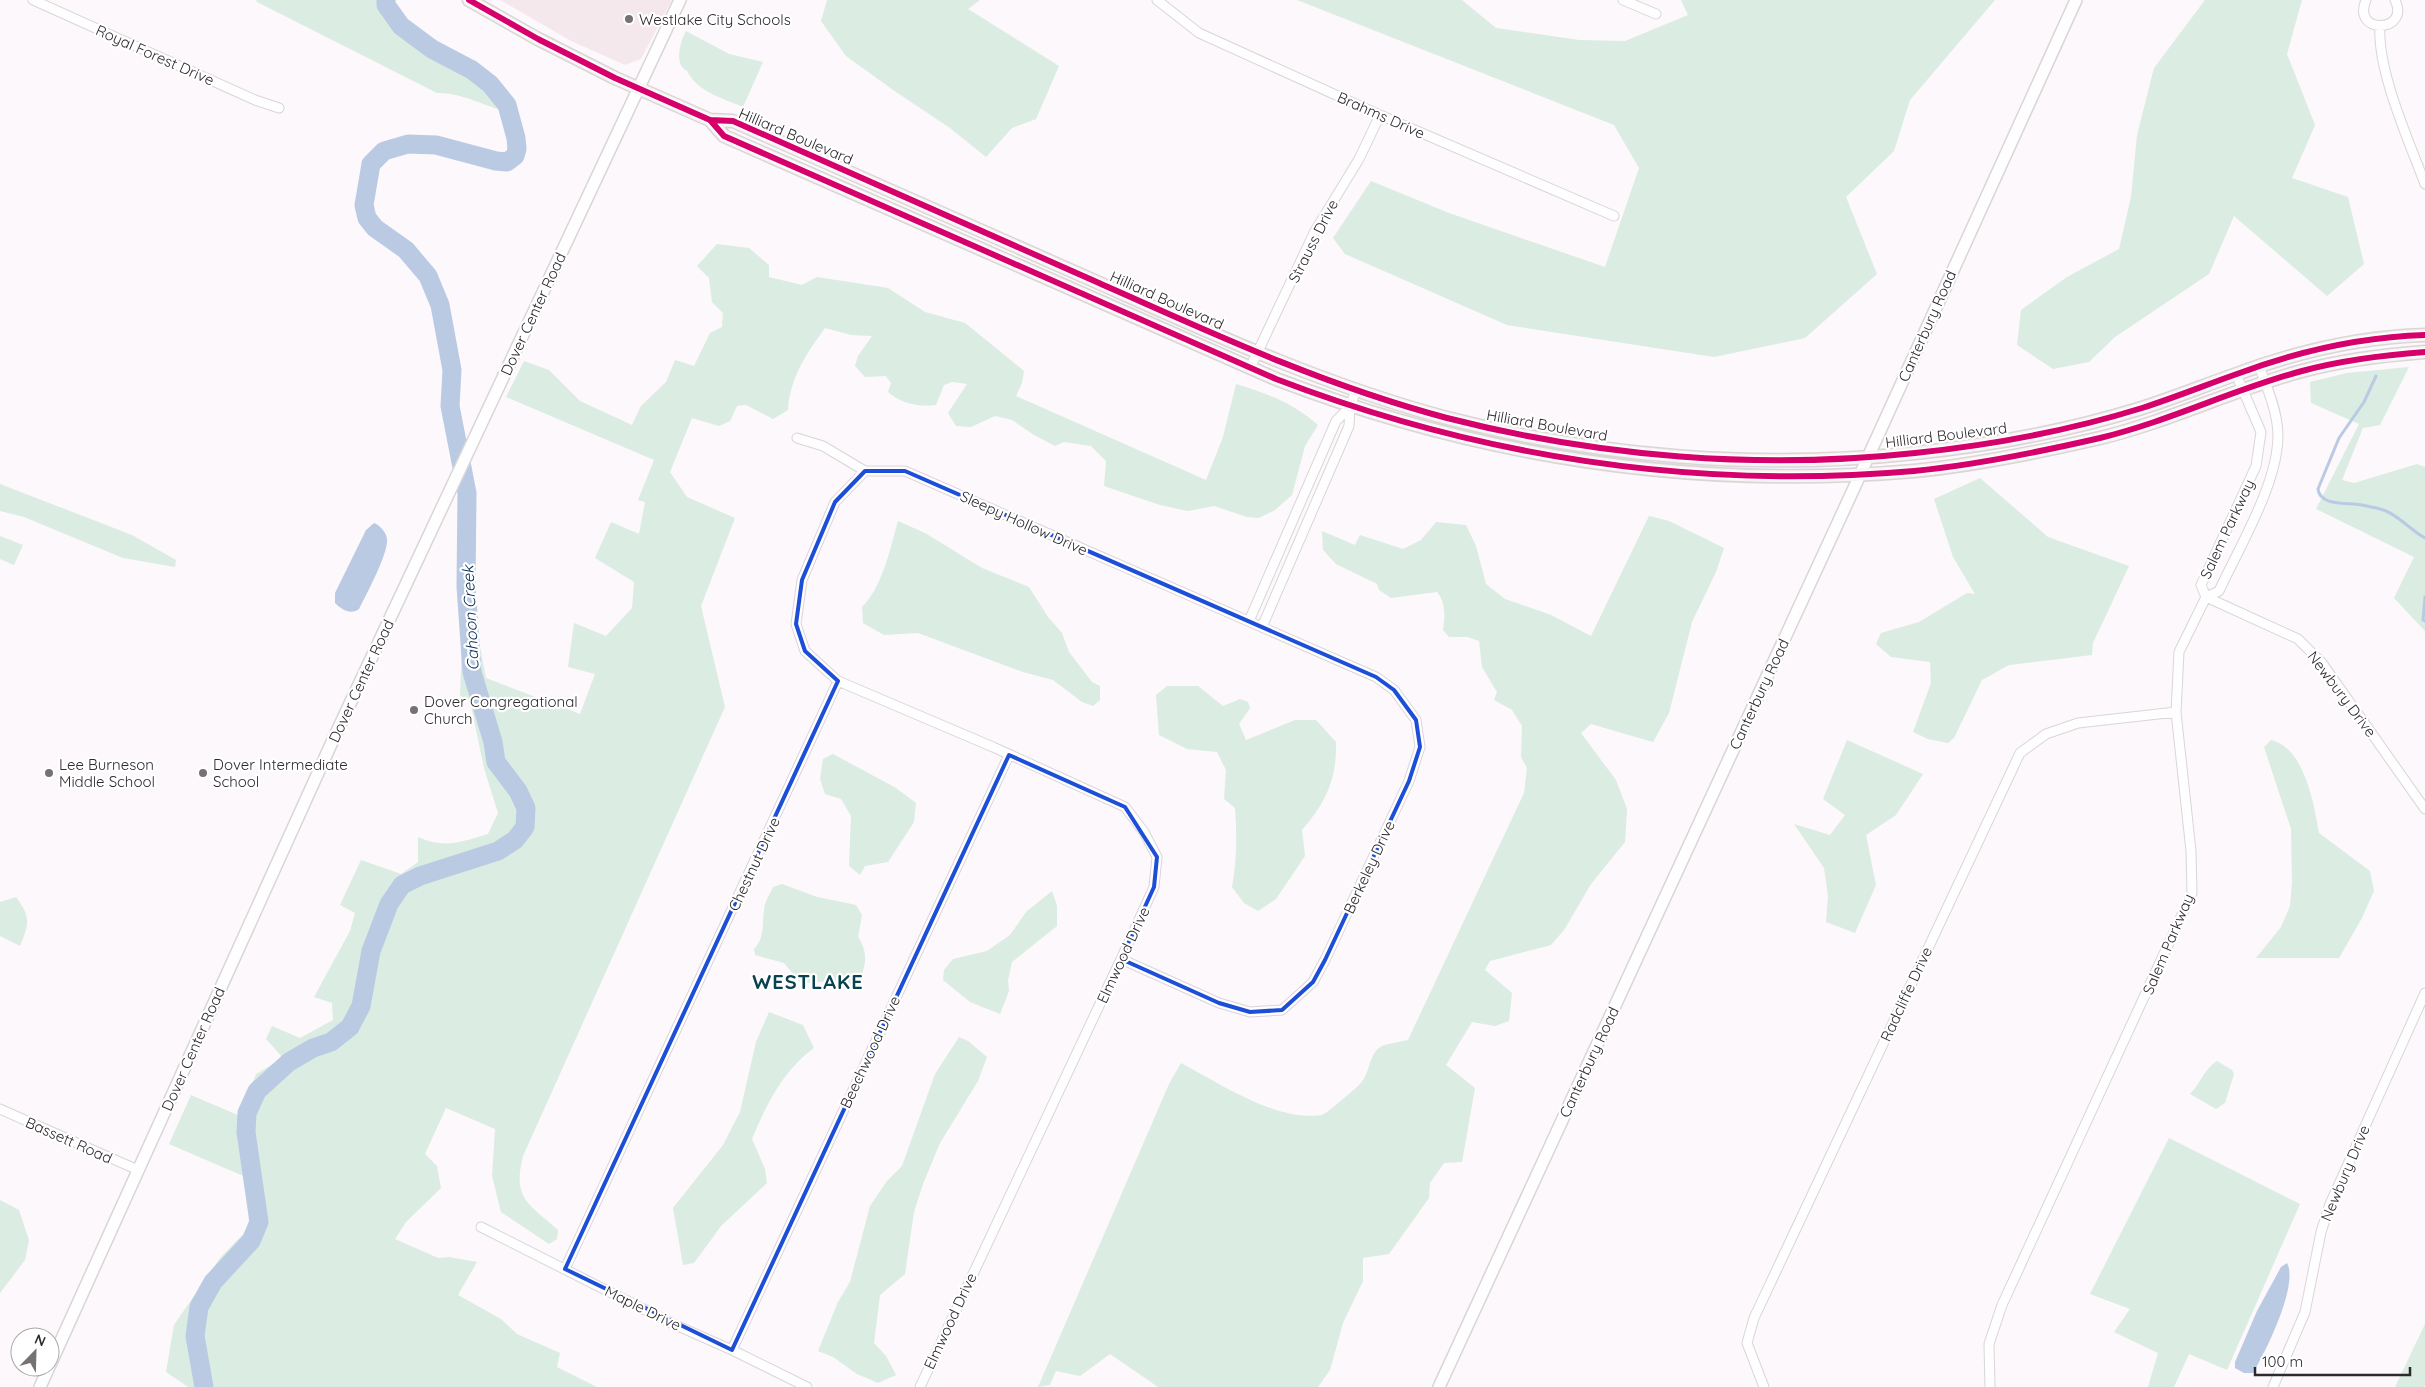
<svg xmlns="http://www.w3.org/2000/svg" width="2425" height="1387" font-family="Quicksand,sans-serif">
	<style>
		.commercial { fill: #f5e8ed }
		.green { fill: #dbece2 }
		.water { fill: #bacae3 }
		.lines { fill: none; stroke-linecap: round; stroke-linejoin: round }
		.stream { stroke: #bacae3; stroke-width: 3 }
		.river { stroke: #bacae3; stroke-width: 19 }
		.minor-casing { stroke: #d9d5d8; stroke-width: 11 }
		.tertiary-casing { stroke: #d9d5d8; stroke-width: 14 }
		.secondary-casing { stroke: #d9d5d8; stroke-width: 15 }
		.minor { stroke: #fffeff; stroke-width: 9 }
		.tertiary { stroke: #fffeff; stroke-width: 11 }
		.secondary { stroke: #f8f3f0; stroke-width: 12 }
		.cycleway-casing { stroke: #fff; stroke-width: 9 }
		.cycleway { stroke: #d6006c; stroke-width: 6 }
		.marked { fill: none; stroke: #1d4ed8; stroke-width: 4; stroke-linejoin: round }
		.poi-dot { fill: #757175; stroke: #fff; stroke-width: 2 }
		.labels { text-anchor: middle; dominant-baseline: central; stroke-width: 4.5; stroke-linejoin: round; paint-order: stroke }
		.poi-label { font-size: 15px; fill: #2d292d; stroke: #fff; text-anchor: start }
		.street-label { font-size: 15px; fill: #2d292d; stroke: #fff }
		.water-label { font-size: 16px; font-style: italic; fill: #052a53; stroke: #fff }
		.district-label { font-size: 20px; font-weight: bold; letter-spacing: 1px; fill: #084150; stroke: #fff }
	</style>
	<rect width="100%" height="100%" fill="#fcf8fc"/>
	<path class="commercial" d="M500,0H672L641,59L625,65L571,41Z"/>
	<path class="green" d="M258,0H386C388,35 466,62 490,83C496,89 501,98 507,105L504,111C482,105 460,92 437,93L255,1Z
		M827,0H980L968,9L1059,66L1036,119L1012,128L986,157L950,128L896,92L846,56L821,21Z
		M1297,0H1462L1496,28L1579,40L1625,41L1688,15L1681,0H1995L1910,100L1894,151L1846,197L1877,274L1805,338L1714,357L1507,325L1345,254L1333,238L1371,181L1449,213L1605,267L1639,168L1614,125Z
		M2205,0H2302L2287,54L2315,125L2292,178L2348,197L2364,264L2327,296L2234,216L2209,274L2115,337L2089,362L2053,369L2017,345L2021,310L2067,277L2119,249L2131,197L2137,135L2154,68Z
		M686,31L729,54L763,62L743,107C723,98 700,93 688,73C685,67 687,73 683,68C675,60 681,40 686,31Z
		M717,244L749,248L769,265V277L802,285L817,277L888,288L925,312L965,323L1024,371L1022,383L1016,396L1206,480L1223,437L1236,384C1268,394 1292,402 1318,425L1305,446L1292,495L1275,510L1259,518L1247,517L1214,506L1188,511L1160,505L1104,486L1106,461L1091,446L1064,442L1055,446L1034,435L1012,420L995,416L971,427L956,426L948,413L967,384L952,382L944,385L936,405C918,407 902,404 888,392L891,383L886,376L865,377L855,366L858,356L872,336L851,335L825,328C806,354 790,378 788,410L773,419L746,405L737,406L730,421L719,426L692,418L670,472L687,497L735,518L701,606L725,707L523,1156C512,1199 529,1204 558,1230L557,1239L549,1244L501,1212L492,1176L495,1129L446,1108L425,1154L437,1166L441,1188L406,1222L395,1239L438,1258L449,1257L477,1262L458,1295L501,1319L517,1334L560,1353L557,1367L597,1387H188L166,1372L174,1325L220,1258L249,1228L248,1178L169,1144L191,1095L240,1116L256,1074L283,1058L266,1039L272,1026L300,1038L333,1020L332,1003L314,997L350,931L355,913L340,905L361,860L401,874L418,862V837C444,849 461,842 488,834L498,813L484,768L470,701L460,696L462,641L480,647L486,678L580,714L595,674L568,667L574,623L606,636L632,608L634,582L595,558L611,522L639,534L645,502L638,500L654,460L506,397L524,361L549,370L580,401L632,425L641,406L666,382L675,360L694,366L710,333L722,327L723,313L712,302L709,278L697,266Z
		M2409,367L2380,425L2363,428L2342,480L2354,483L2417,464L2425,467V631L2394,598L2414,557L2316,509L2359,424L2311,403L2310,382L2347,373Z
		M1980,478L2048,537L2129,566L2093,643L2092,655L2009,665L1982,680L1954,738L1948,743L1928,739L1913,732L1931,683L1930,662L1891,657L1876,644L1881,633L1919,622L1967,593L1975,594L1953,557L1934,499Z
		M0,484L132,535L176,560L175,567L123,558L24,517L0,511Z
		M1649,516L1669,521L1724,548L1716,572L1692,622L1669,713L1653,742L1591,724L1581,733L1616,780L1627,809L1625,842L1591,884L1564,930L1551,945L1490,961L1485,970L1512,993L1509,1021L1495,1026L1472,1022L1446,1065L1475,1088L1462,1162L1444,1163L1430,1183L1429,1198L1389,1254L1363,1258V1281L1343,1323L1330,1370L1318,1387H1158L1110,1354L1080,1376L1056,1371L1050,1385L1038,1387L1169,1084L1181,1063C1221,1084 1276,1122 1322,1115C1326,1114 1355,1089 1360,1084C1371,1073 1368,1053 1382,1046C1390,1043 1400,1042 1408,1040L1524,793L1527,768L1521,757L1522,726L1512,710L1494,700L1497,692L1482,667L1479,641L1467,637H1449L1443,630C1445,616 1446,603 1437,592L1391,598L1379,590L1377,584L1336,564L1323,550L1322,531L1355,545L1360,535L1403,549L1421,540L1436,522L1466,525L1476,546L1486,584L1505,599L1551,615L1591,636Z
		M898,521L925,533L982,568L1029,587L1048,617L1062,633L1069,652L1092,682L1100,686V700L1093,706L1082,702L1053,680L1023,672L918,633L884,635L863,623L862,607C883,586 890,549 898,521Z
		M0,536L23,545L14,565L0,559Z
		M1167,686H1198L1223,706L1240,699L1248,702L1250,708L1239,724L1246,740L1295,720H1316L1336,742C1337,779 1326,802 1302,830L1305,856L1276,899L1258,911L1244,903L1232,887C1237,861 1237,835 1235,808L1224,799L1226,770L1217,752L1187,749L1159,735L1156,695Z
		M1847,740L1923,774L1896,815L1866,835L1876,885L1855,933L1826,922L1828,896L1824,868L1794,824L1830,835L1845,815L1823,799Z
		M2271,740C2304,747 2314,804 2319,833L2370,871L2374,891L2362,918L2339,958H2256L2281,927L2290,906L2292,882L2291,829L2264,747Z
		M833,754L896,788L916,803L914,822L888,862L865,866L860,875L849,866L851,816L841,799L825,794L820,779L823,759Z
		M782,884L817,897L856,905L862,915L858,937C870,955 865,968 857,986L823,982L801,983L784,963L755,955L754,949C765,938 762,924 764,910C764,903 770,894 773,887Z
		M1052,891L1057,906V926L1012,962L1008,980L1009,991L1000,1014L970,1002L943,980L944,970L953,959L987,951L1010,935L1026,912Z
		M16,897C31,917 29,924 20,946L0,936V902Z
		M769,1012L803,1025L814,1048C783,1070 766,1105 752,1139L765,1169L767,1183L721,1226L694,1263L683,1265L673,1208L723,1145L740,1112L756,1042Z
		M959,1037L968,1041L987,1057L978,1081L940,1143L923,1184L914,1212L905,1274L880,1295L874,1343L886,1356L896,1375L878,1383L857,1374L833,1357L818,1351L838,1302L850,1282L870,1206L887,1181L902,1166L935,1074Z
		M2217,1061L2232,1070L2234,1074L2225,1103L2216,1109L2190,1094C2201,1083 2204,1069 2217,1061Z
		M2169,1138L2300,1204L2227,1370L2189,1354L2174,1387H2148L2158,1353L2114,1332L2130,1309L2090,1294Z
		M0,1200L19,1210L29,1240L25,1260L0,1293Z
		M2425,1324V1385L2424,1387H2395Z"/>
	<path class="water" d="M374,523C380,525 387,533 387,540C388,554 366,595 359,609C351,615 342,610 335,603V593L366,530Z
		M2287,1263C2299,1285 2265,1353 2253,1373H2244L2235,1368V1362L2257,1311L2281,1267Z"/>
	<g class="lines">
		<path class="stream" d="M2376,376L2364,402L2339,438L2318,489C2320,507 2349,502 2362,505C2370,507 2379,508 2386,511C2400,517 2412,531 2425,538
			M2425,597L2423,620L2425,621"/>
		<path class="river" d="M204,1387L195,1336L199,1307L213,1282L251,1241L259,1222L246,1132L247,1113L257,1091L289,1062L313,1048L331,1042L350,1027L361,1006L371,951L389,904L402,885L420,876L498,851L515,840L525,827L526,808L518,791L496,762L493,742L472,672L466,586L467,493L450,406L452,370L440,305L428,276L406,250L375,228L367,218L364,205L371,164L384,151L408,144L436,145L496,161L507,162L515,156L517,149L516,138L507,105L490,84L472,70L432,49L401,26L386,5V0"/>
		<defs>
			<path id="minor" d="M33,0L255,100L279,108
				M1157,0L1199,33L1380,115L1614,216
				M1623,0L1656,14
				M2366,0C2351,35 2411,33 2395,0
				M2380,26C2377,71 2409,141 2425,184
				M1250,368L1315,231L1359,159L1380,115
				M797,438L823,446L865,471H905L1376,677L1394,690L1416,720L1420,747L1409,781L1325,960L1313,982L1282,1010L1250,1012L1219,1003L1121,959
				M865,471L835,502L802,580L796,624L805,651L838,681L993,747L1125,807L1144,832L1157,857L1154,887L1121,959L920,1387
				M2206,597L2298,639L2322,663L2425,809
				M2206,597L2219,591C2239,547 2285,473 2277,424C2275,405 2266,385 2259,366
				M2206,597L2201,585L2256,466L2261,432L2236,374
				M1249,621L1336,421L1350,407
				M1262,627L1349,426L1350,407L1356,390
				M0,1109L138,1170
				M481,1227L671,1323L732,1350L807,1387
				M565,1269L838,681
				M732,1350L1009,755
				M1764,1387L1747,1343L1754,1318L2020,753L2046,734L2078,723L2176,712
				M1990,1387L1989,1344L2002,1305L2192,893L2191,851L2176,712L2179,652L2206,597
				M2273,1387L2305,1312L2321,1232L2330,1204L2425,993"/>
			<path id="tertiary" d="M50,1365L332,742L680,0
				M40,1387L49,1367
				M1439,1387L1854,488L2076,0"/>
			<path id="secondary" d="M469,0L538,39L615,78L710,120L733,121C855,175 977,229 1099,283C1213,334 1326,386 1447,418C1599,457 1760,470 1915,453C1992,445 2068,431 2142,408C2173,398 2203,386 2234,375C2295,352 2360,337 2425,335
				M710,120L724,136L1276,379C1482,458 1694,490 1914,471C1977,465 2039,452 2100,438C2170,421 2234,389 2302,371C2343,360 2384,355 2425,352"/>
		</defs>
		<use href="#minor" class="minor-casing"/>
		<use href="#tertiary" class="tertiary-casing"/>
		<use href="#secondary" class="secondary-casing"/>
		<use href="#minor" class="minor"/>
		<use href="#tertiary" class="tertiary"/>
		<use href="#secondary" class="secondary"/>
		<defs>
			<path id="cycleway" d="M469,0L538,39L615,78L710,120L733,121C855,175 977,229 1099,283C1213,334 1326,386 1447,418C1599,457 1760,470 1915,453C1992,445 2068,431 2142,408C2173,398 2203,386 2234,375C2295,352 2360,337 2425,335
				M710,120L724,136L1276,379C1482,458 1694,490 1914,471C1977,465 2039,452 2100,438C2170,421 2234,389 2302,371C2343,360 2384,355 2425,352"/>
		</defs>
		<use href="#cycleway" class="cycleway-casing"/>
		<use href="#cycleway" class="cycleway"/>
	</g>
	<path class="marked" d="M865,471H905L1376,677L1394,690L1416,720L1420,747L1409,781L1325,960L1313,982L1282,1010L1250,1012L1219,1003L1121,959L1154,887L1157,857L1125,807L1009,755L732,1350L565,1269L838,681L805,651L796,624L802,580L835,502Z"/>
	<g class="poi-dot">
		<circle cx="629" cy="19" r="5"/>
		<circle cx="414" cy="710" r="5"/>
		<circle cx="49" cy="773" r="5"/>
		<circle cx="203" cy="773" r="5"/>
	</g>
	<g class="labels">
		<g class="poi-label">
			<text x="639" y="19">Westlake City Schools</text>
			<text x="424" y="701">Dover Congregational<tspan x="424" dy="17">Church</tspan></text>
			<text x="59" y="764">Lee Burneson<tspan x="59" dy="17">Middle School</tspan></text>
			<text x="213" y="764">Dover Intermediate<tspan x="213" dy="17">School</tspan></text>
		</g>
		<g class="street-label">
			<text transform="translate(155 55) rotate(24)">Royal Forest Drive</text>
			<text transform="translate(1381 115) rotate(24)">Brahms Drive</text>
			<text transform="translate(796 136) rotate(23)">Hilliard Boulevard</text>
			<text transform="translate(1313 241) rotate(-63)">Strauss Drive</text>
			<text transform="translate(1167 300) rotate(24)">Hilliard Boulevard</text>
			<text transform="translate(533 314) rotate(-65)">Dover Center Road</text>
			<text transform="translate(1927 326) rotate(-66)">Canterbury Road</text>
			<text transform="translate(1547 425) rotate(10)">Hilliard Boulevard</text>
			<text transform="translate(1946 435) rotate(-7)">Hilliard Boulevard</text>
			<text transform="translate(1024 523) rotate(24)">Sleepy Hollow Drive</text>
			<text transform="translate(2227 529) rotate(-65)">Salem Parkway</text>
			<text transform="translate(361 681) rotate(-65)">Dover Center Road</text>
			<text transform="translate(1759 694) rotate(-65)">Canterbury Road</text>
			<text transform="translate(2342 694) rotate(53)">Newbury Drive</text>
			<text transform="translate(754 864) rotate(-65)">Chestnut Drive</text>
			<text transform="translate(1369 867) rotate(-65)">Berkeley Drive</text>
			<text transform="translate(2168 944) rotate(-67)">Salem Parkway</text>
			<text transform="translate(1123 955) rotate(-65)">Elmwood Drive</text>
			<text transform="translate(1906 994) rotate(-65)">Radcliffe Drive</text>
			<text transform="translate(193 1049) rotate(-66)">Dover Center Road</text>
			<text transform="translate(870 1052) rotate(-65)">Beechwood Drive</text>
			<text transform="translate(1589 1062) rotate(-65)">Canterbury Road</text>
			<text transform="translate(69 1140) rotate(24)">Bassett Road</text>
			<text transform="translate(2345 1173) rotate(-67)">Newbury Drive</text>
			<text transform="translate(643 1308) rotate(26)">Maple Drive</text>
			<text transform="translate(950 1321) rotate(-65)">Elmwood Drive</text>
		</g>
		<g class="water-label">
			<text transform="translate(470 618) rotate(-93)">Cahoon Creek</text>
		</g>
		<g class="district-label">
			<text x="808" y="981">WESTLAKE</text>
		</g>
	</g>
	<g transform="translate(35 1352) rotate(23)"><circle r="24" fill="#ffffff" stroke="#aba9ab"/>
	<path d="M0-4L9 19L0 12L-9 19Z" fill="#757175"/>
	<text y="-8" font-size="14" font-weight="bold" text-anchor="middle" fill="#2d292d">N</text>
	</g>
	<path d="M2255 1367v8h155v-8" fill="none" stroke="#2d292d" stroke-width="2.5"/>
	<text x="2262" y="1367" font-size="15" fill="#2d292d" stroke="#ffffff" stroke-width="4" paint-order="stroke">100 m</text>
</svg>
